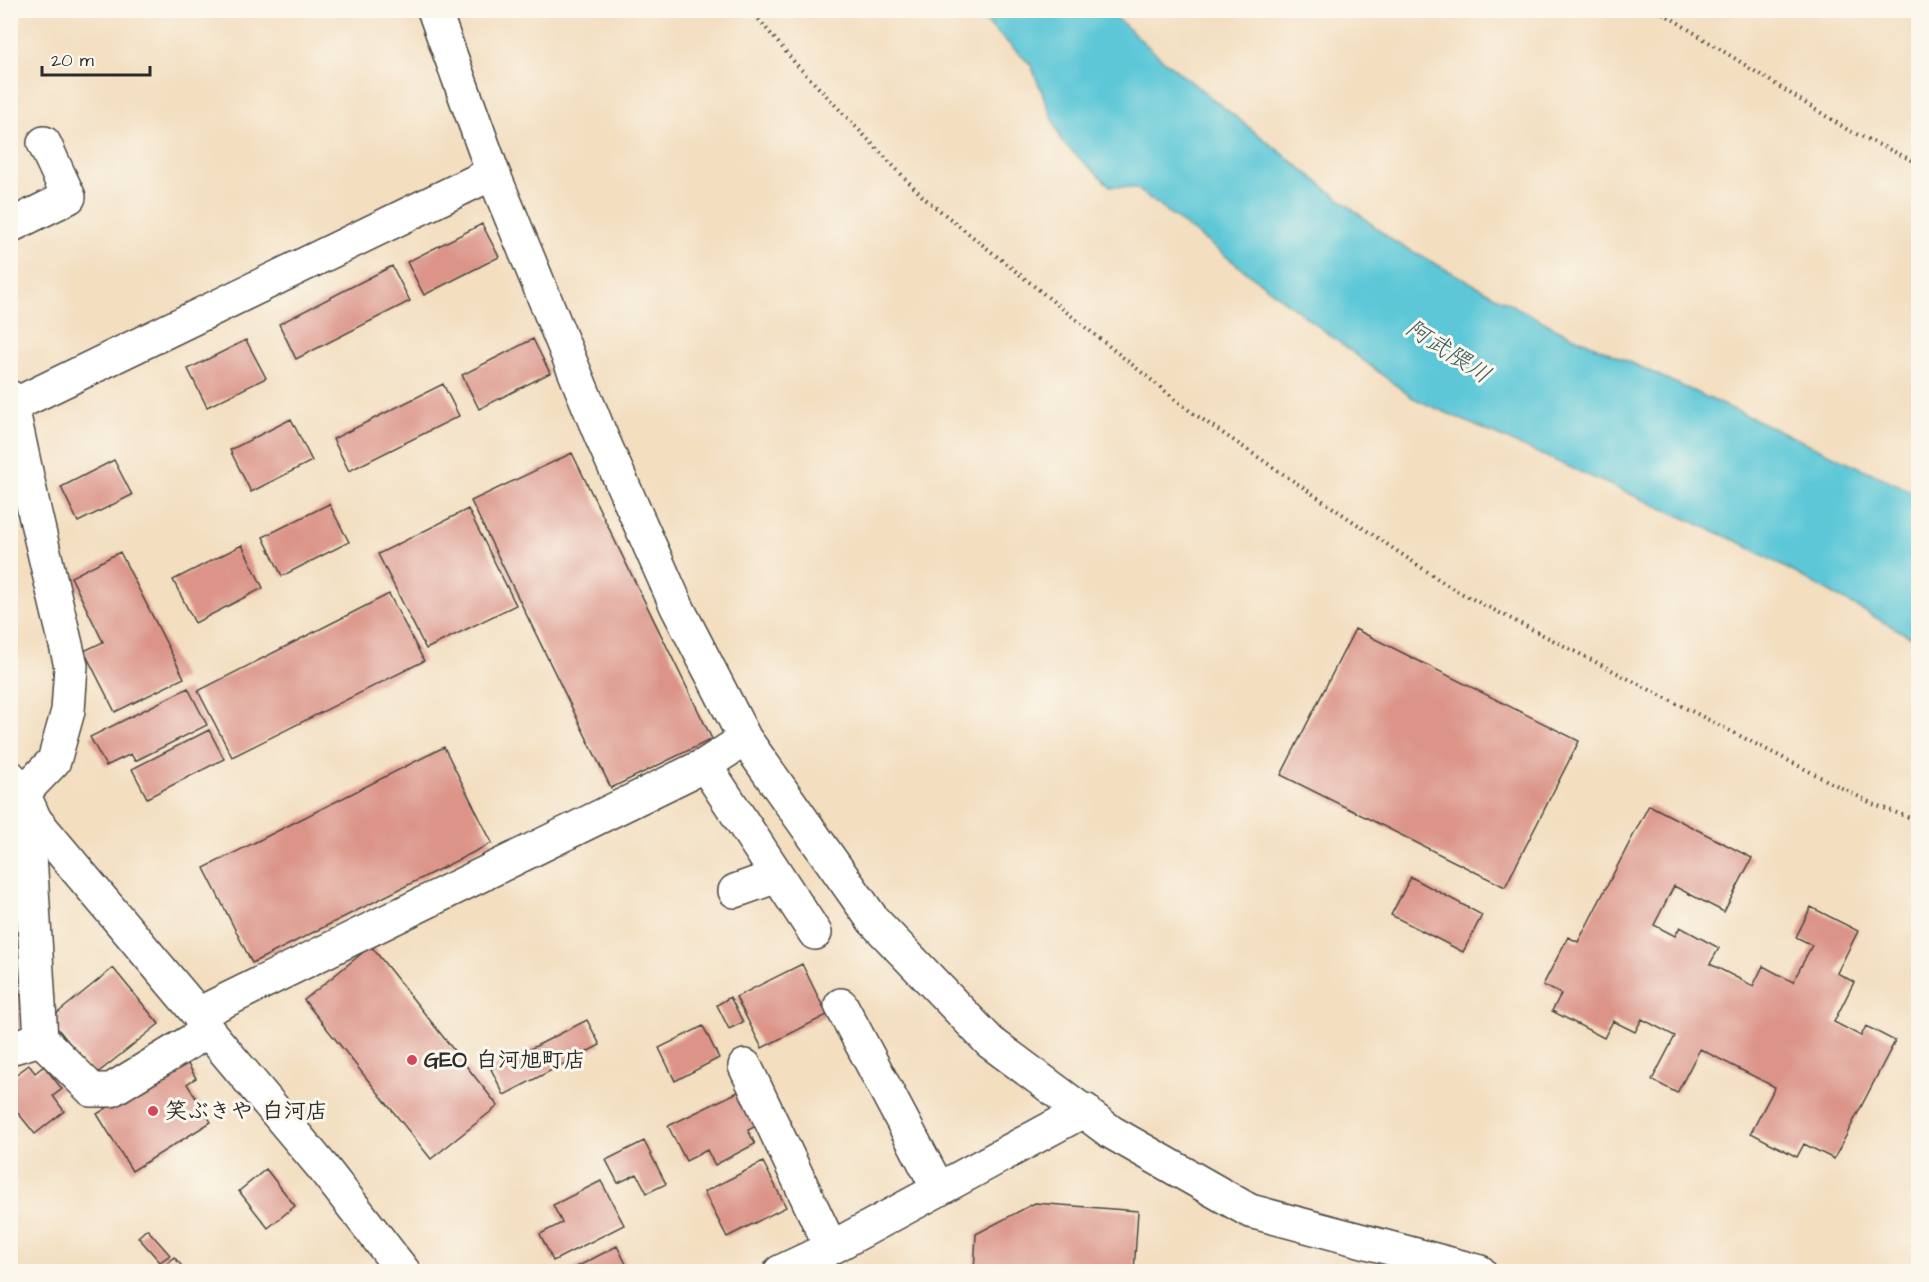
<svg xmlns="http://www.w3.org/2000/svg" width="1929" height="1282" font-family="'Architects Daughter','Klee One',sans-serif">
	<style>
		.water { fill: #5dc7d7; stroke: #447981; stroke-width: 1.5 }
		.building { fill: #dc9489 }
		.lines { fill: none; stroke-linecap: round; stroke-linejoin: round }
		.minor-casing { stroke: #494641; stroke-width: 36 }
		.tertiary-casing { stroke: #494641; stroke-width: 36 }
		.path { stroke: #494641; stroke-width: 4; stroke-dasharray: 1.5 4.5; stroke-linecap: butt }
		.minor { stroke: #fff; stroke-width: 33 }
		.tertiary { stroke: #fff; stroke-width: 33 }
		.poi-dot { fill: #d1495b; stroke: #fbf7ec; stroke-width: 2 }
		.labels { text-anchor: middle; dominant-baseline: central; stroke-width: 6; stroke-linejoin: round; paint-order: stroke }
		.poi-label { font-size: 22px; font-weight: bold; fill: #2b2b2b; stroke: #fbf7ec; text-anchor: start }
		.water-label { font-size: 24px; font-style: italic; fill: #3a5a5f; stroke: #fbf7ec }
	</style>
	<rect width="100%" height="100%" fill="#fbf7ec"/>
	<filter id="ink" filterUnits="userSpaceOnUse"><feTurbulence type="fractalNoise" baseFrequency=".0167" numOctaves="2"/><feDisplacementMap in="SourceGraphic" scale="12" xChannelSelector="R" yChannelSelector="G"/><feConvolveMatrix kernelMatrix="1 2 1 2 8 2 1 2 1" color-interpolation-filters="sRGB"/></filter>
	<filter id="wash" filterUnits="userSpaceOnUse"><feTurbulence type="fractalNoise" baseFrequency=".008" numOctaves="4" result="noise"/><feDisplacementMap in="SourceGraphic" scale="24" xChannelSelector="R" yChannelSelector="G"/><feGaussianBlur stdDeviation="1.35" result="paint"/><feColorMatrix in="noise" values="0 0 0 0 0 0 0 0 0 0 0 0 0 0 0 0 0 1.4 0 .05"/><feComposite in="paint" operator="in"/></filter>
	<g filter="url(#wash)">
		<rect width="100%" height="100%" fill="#f3dec0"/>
		<path class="water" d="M975,11H1109L1161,58L1393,241L1557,329L1918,494V641L1741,543L1413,398L1136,188L1110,186L1062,142L1031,65Z"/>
		<g id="blocks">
			<path class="building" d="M482,224L499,257L424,295L407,262Z
				M392,266L410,301L296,359L279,324Z
				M533,339L550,373L479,409L462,375Z
				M246,340L266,378L207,407L188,369Z
				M443,384L459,416L349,471L333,439Z
				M291,419L312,461L251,492L230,450Z
				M572,453L712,739L611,788L471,501Z
				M114,460L132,495L78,522L61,487Z
				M329,504L349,542L282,576L263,537Z
				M468,509L516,605L426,649L378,554Z
				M242,545L263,588L195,623L173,580Z
				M120,552L184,678L115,712L84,651L103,642L71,577Z
				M389,594L424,661L232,757L198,691Z
				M1355,629L1579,741L1505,887L1281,775Z
				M188,688L207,725L135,761L131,754L106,766L90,737Z
				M209,730L224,759L147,798L132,769Z
				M444,747L492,843L252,963L204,868Z
				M1649,805L1752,858L1724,912L1674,886L1654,925L1675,936L1680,927L1719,948L1710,964L1753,986L1763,966L1793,982L1812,945L1796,937L1811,907L1858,931L1837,973L1854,982L1834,1022L1861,1036L1866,1026L1895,1041L1834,1159L1804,1144L1797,1157L1751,1133L1775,1087L1700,1049L1677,1093L1652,1080L1675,1036L1642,1019L1635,1032L1613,1021L1604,1038L1552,1011L1561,994L1543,985L1568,937L1578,942Z
				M1411,877L1482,915L1463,952L1391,915Z
				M10,915H24V951L10,950Z
				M371,946L498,1106L431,1159L304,1000Z
				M10,964H23V984H10Z
				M802,964L827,1015L762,1048L736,997Z
				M113,968L159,1024L95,1075L50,1019Z
				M10,995H25V1029H10Z
				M730,997L743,1022L729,1029L717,1005Z
				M587,1020L600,1045L504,1095L491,1069Z
				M703,1026L719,1058L675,1081L659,1048Z
				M185,1059L196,1078L187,1084L211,1122L132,1171L97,1114Z
				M29,1065L35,1073L44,1066L62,1089L53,1096L64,1111L35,1134L10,1103V1079Z
				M744,1089L762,1123L748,1130L755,1144L715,1165L707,1150L686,1161L668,1126Z
				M644,1141L666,1184L647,1193L637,1174L618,1183L606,1160Z
				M763,1162L786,1207L727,1237L704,1192Z
				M266,1169L295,1206L268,1228L239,1191Z
				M601,1181L624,1225L553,1261L540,1234L562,1223L553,1205Z
				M1035,1203L1138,1211L1134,1272H974L976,1234Z
				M147,1229L170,1255L160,1262L138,1237Z
				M617,1246L630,1272H567Z
				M174,1257L187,1272H170L165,1266Z"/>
		</g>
	</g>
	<g filter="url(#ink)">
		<use href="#blocks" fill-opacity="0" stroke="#494641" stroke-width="1.5"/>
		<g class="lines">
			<defs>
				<path id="minor" d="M434,10L493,173L601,436L677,607L745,739L873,920L990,1042L1111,1132L1250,1211L1480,1272
					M10,226L69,197L44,143
					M10,397L35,514L71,666L68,711L54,761L23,793
					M12,406L493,173
					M705,765L815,933
					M35,820L29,838L41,1039L92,1090H111L208,1031
					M735,891L777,876
					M841,1005L938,1188
					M198,1014L705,765L745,739
					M10,1048L41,1039
					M745,1066L831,1248
					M780,1272L831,1248L1085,1110"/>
				<path id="tertiary" d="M10,777L23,793L35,820L198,1014L208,1031L324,1169L404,1272"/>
			</defs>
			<use href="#minor" class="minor-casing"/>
			<use href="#tertiary" class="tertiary-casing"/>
			<path class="path" d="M751,10L795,63L923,197L1190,411L1453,589L1873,804L1918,821
				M1658,10L1848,130L1918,163"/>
			<use href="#minor" class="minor"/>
			<use href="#tertiary" class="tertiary"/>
		</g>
	</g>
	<g class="poi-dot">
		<circle cx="412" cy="1060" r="6"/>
		<circle cx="153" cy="1111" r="6"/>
	</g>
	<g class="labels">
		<g class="poi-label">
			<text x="424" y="1060">GEO 白河旭町店</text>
			<text x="165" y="1111">笑ぶきや 白河店</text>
		</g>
		<g class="water-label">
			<text transform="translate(1448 352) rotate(33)">阿武隈川</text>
		</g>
	</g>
	<rect width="1929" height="1282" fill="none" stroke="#fbf7ec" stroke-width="36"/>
	<path d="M42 66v9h108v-9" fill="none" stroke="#2b2b2b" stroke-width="3"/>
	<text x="51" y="66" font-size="18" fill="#2b2b2b" stroke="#fbf7ec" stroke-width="4.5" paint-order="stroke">20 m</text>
</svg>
